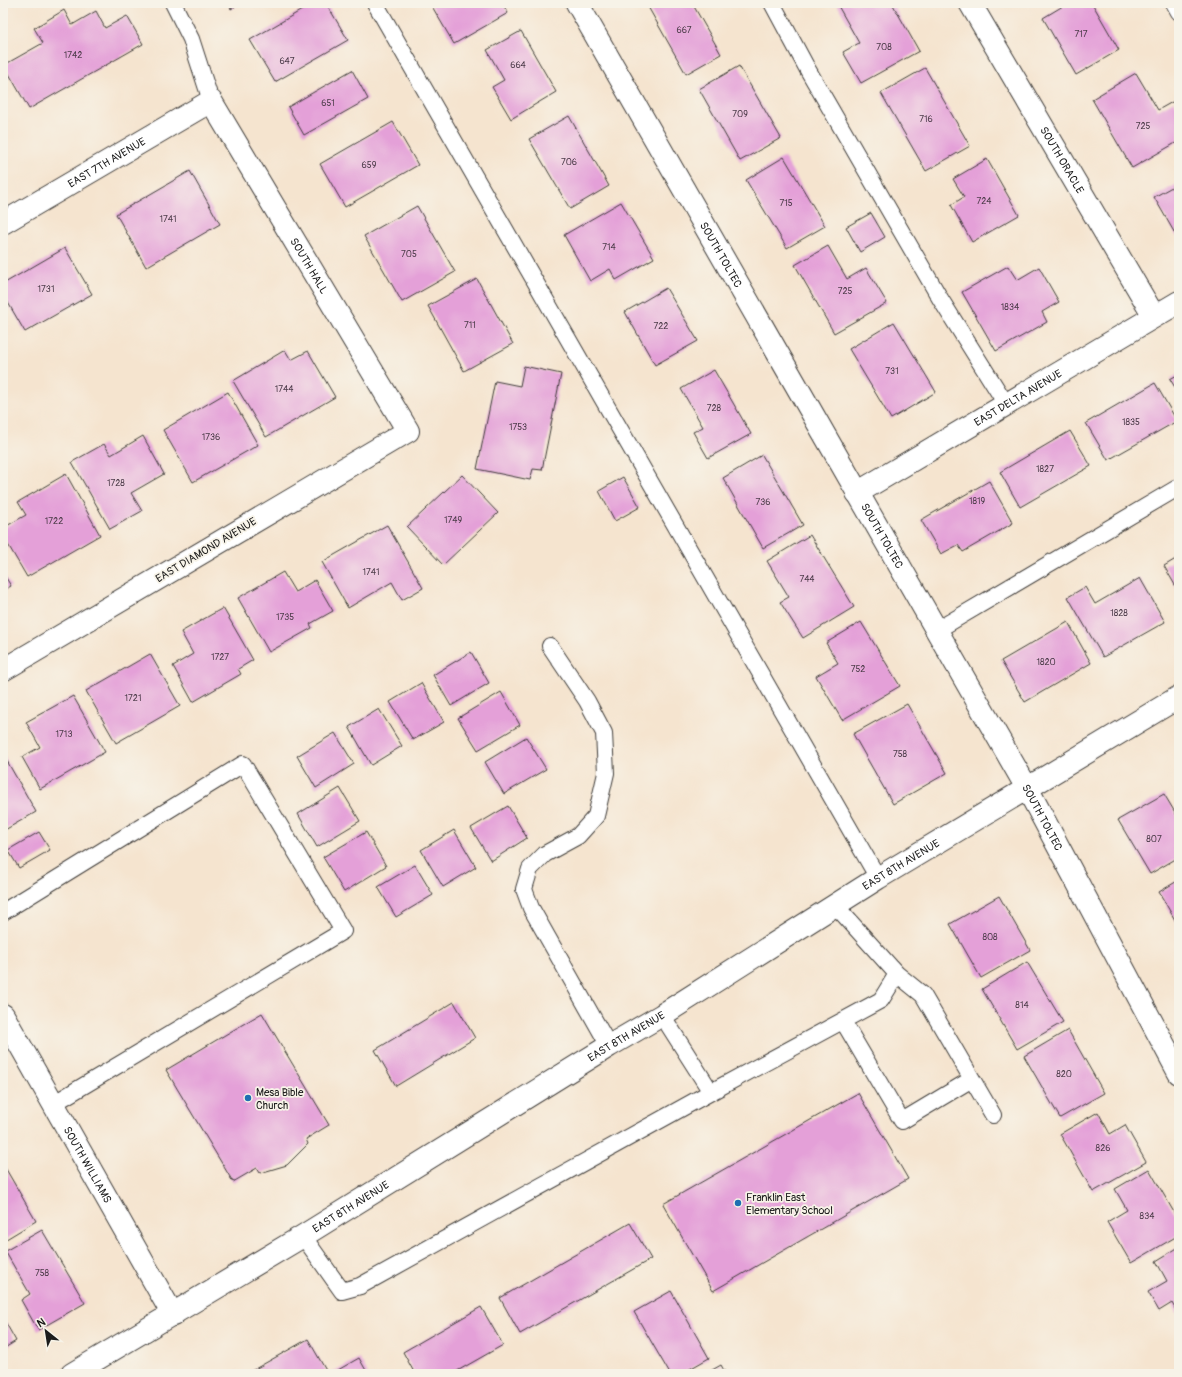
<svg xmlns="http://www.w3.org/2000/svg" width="1182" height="1377" font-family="Pangolin,sans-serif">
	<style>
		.building { fill: #e4a0d8 }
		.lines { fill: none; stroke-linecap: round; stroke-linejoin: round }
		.lane-casing { stroke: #3d3a37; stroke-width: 18 }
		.street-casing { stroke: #3d3a37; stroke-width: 24 }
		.lane { stroke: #fff; stroke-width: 16 }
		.street { stroke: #fff; stroke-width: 22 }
		.poi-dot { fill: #1f6fb2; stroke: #f7f3e8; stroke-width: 1.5 }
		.labels { text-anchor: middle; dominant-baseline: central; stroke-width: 3.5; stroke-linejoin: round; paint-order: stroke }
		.number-label { font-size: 9px; fill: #4e3d4b }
		.street-label { font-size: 11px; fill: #1c1c1c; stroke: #f7f3e8 }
		.poi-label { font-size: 11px; fill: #1c1c1c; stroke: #f7f3e8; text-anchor: start }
	</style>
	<rect width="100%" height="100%" fill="#f7f3e8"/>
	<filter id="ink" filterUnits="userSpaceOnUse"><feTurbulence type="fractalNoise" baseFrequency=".025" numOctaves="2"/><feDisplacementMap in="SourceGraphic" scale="8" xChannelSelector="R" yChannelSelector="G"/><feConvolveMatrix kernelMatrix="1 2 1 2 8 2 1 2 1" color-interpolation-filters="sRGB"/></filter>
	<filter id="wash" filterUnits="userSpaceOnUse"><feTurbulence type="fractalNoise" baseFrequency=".012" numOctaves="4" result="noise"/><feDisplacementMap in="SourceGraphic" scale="16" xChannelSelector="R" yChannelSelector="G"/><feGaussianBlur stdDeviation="0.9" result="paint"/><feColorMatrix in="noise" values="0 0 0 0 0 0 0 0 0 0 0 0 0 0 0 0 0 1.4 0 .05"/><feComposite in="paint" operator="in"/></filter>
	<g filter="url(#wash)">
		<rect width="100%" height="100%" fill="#f5e4cf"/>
		<g id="blocks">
			<path class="building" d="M228,3H241L231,9Z
				M314,3H326L348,40L275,82L250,40Z
				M430,3H502L508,13L454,44Z
				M651,3H692L721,54L686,74L647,5Z
				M839,3H892L919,51L861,83L843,52L859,43L837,4Z
				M1068,3H1092L1119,50L1076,75L1043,18Z
				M64,10L72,25L96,11L105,28L127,16L143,44L29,109L4,65L43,43L34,28Z
				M521,31L556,92L511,119L492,87L504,80L487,50Z
				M739,66L781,138L740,161L699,89Z
				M925,68L970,146L926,171L881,93Z
				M352,70L368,99L304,135L288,107Z
				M1136,73L1158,110L1174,101L1179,110V141L1132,168L1092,99Z
				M569,116L609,186L570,209L529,139Z
				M393,122L418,165L345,207L320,164Z
				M784,157L825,226L787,248L746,180Z
				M987,159L1019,215L972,242L951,205L964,197L953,179Z
				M190,171L220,224L146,267L116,214Z
				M1179,183V236L1177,237L1154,197Z
				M621,202L654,258L616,280L610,269L590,281L564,235Z
				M417,206L455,272L402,302L364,236Z
				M871,213L885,237L860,252L846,227Z
				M828,246L847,279L866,268L887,303L834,333L795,265Z
				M65,248L92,294L25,332L3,294V284Z
				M1008,266L1017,280L1039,267L1059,302L1042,312L1047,322L996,351L962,292Z
				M477,279L513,344L464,371L428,306Z
				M666,288L698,341L655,365L625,312Z
				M894,322L936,392L891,419L849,349Z
				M285,350L291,360L308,351L335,397L266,437L233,381Z
				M524,366L561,374L542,470L533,469L530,480L477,469L495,381L520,386Z
				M714,370L751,434L708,458L693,432L703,427L681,389Z
				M1179,374V394L1170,379Z
				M1155,383L1177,421L1108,460L1086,423Z
				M228,392L258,445L193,482L163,430Z
				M1070,431L1091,466L1020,507L1000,472Z
				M143,436L164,474L131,493L142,511L110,529L72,462L104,444L111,455Z
				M762,455L803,525L763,548L723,478Z
				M66,474L100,535L27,577L3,536V528L26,515L18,502Z
				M462,475L498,513L443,565L407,527Z
				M623,477L640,507L615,521L599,491Z
				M989,481L1013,523L963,552L958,545L941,554L921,520Z
				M387,525L423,588L402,600L392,582L348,608L322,562Z
				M810,535L854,607L803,638L780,602L789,597L767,561Z
				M1179,557V592L1164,566Z
				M283,572L295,592L315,580L333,611L310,624L312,628L269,652L238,598Z
				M3,573L11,586L3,591Z
				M1140,578L1165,622L1103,657L1068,597L1085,587L1095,604Z
				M223,608L253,660L238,669L241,674L193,702L173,666L193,654L181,632Z
				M861,622L900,686L842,720L816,676L838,663L826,643Z
				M1068,622L1091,663L1025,702L1001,661Z
				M471,652L489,683L451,706L433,675Z
				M150,654L180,706L116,743L86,691Z
				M421,683L444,722L413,740L390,702Z
				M501,692L520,725L478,750L458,718Z
				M73,696L105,752L40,789L22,757L40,747L26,722Z
				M907,704L947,773L893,804L853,734Z
				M379,709L402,746L371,765L349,727Z
				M335,733L354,764L316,788L297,756Z
				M526,737L546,769L504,794L485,762Z
				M3,754L36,812L3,831Z
				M340,788L360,821L317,847L298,814Z
				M1164,794L1179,819V857L1150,874L1118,820Z
				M508,806L527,838L491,861L471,828Z
				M454,830L476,867L443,887L421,850Z
				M39,832L50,850L19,868L8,850Z
				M366,832L386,866L344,892L323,857Z
				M415,865L433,895L396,917L378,887Z
				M1179,880V927L1159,892Z
				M999,896L1030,950L981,978L950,924Z
				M1027,962L1063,1022L1017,1049L982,989Z
				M454,1002L475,1038L396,1086L375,1050Z
				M262,1013L329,1125L306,1139L308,1144L287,1165L260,1173L257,1168L233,1182L166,1070Z
				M1068,1030L1104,1093L1060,1118L1024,1056Z
				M858,1093L908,1179L713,1291L663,1204Z
				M1098,1112L1110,1134L1125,1125L1146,1162L1093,1192L1060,1134Z
				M3,1164L36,1221L3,1241Z
				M1149,1169L1179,1221V1235L1131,1263L1107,1222L1127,1210L1115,1189Z
				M630,1223L651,1259L520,1334L500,1298Z
				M42,1230L85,1303L38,1330L21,1300L30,1294L5,1251Z
				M1179,1247V1316L1172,1303L1159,1311L1148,1292L1167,1281L1156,1261Z
				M671,1291L709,1358L681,1374H670L634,1312Z
				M481,1307L503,1345L452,1374H415L403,1352Z
				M3,1318L16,1341L3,1349Z
				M308,1339L328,1374H246Z
				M359,1358L368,1374H331Z
				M721,1365L726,1374H705Z"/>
		</g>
	</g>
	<g filter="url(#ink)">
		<use href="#blocks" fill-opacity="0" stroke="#3d3a37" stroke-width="1"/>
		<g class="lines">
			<defs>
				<path id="lane" d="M173,3L191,39L211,101
					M375,3L878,878
					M772,3L808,70L941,300L1006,404
					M1174,3L1179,12
					M937,630L1179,487
					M550,646L587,701L604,733L606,773L596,816L578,836L545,854L530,869L524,889L531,908L609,1046
					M835,905L897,974L923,995L993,1115
					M3,912L243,764L343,931L53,1104
					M843,1021L902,1121L972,1079
					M711,1092L881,1000L897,974
					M303,1236L342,1291L360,1286L711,1092L662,1015"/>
				<g id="street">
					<path id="s1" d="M577,3L1027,788L1179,1073"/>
					<path id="s2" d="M970,3L1154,316"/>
					<path id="s3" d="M3,223L211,101L408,431L3,670"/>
					<path id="s4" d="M857,493L1179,302"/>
					<path id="s5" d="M3,1015L173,1315"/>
					<path id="s6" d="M72,1374L303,1236L609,1046L662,1015L878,878L1179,697"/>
				</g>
			</defs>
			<use href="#lane" class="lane-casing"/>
			<use href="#street" class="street-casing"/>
			<use href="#lane" class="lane"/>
			<use href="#street" class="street"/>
		</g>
	</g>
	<g class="poi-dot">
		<circle cx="248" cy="1098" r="4"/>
		<circle cx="738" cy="1203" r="4"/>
	</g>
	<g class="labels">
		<g class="number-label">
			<text x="684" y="30">667</text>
			<text x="1081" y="34">717</text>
			<text x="884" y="47">708</text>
			<text x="73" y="55">1742</text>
			<text x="287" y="61">647</text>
			<text x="518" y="65">664</text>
			<text x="328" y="103">651</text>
			<text x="740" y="114">709</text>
			<text x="926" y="119">716</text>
			<text x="1143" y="126">725</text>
			<text x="569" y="162">706</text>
			<text x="369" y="165">659</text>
			<text x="984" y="201">724</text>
			<text x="786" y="203">715</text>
			<text x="168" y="219">1741</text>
			<text x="609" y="247">714</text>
			<text x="409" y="254">705</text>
			<text x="46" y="289">1731</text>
			<text x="845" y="291">725</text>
			<text x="1010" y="307">1834</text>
			<text x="470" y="325">711</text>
			<text x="661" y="326">722</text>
			<text x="892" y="371">731</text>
			<text x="284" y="389">1744</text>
			<text x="714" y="408">728</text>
			<text x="1131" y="422">1835</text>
			<text x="518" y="427">1753</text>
			<text x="211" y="437">1736</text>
			<text x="1045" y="469">1827</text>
			<text x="116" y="483">1728</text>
			<text x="977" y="501">1819</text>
			<text x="763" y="502">736</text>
			<text x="453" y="520">1749</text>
			<text x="54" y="521">1722</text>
			<text x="371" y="572">1741</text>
			<text x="807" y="579">744</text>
			<text x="1119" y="613">1828</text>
			<text x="285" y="617">1735</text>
			<text x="220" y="657">1727</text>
			<text x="1046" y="662">1820</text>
			<text x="858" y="669">752</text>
			<text x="133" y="698">1721</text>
			<text x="64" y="734">1713</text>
			<text x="900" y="754">758</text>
			<text x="1154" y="839">807</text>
			<text x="990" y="937">808</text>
			<text x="1022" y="1005">814</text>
			<text x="1064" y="1074">820</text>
			<text x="1103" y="1148">826</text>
			<text x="1147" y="1216">834</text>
			<text x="42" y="1273">758</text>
		</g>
		<g class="street-label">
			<text stroke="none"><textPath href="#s2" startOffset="182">SOUTH ORACLE</textPath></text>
			<text stroke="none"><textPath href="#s3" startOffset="120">EAST 7TH AVENUE</textPath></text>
			<text stroke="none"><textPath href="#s1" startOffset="290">SOUTH TOLTEC</textPath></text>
			<text stroke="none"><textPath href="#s3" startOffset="433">SOUTH HALL</textPath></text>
			<text stroke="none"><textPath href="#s4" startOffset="187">EAST DELTA AVENUE</textPath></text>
			<text stroke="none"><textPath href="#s1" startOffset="614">SOUTH TOLTEC</textPath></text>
			<text transform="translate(206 550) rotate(-31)">EAST DIAMOND AVENUE</text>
			<text stroke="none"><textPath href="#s1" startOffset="938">SOUTH TOLTEC</textPath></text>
			<text stroke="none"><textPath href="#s6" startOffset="973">EAST 8TH AVENUE</textPath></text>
			<text stroke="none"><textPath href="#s6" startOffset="649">EAST 8TH AVENUE</textPath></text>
			<text stroke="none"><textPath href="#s5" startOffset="172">SOUTH WILLIAMS</textPath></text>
			<text stroke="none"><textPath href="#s6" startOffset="325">EAST 8TH AVENUE</textPath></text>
		</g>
		<g class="poi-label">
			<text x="256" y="1092">Mesa Bible<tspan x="256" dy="13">Church</tspan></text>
			<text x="746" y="1197">Franklin East<tspan x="746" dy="13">Elementary School</tspan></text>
		</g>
	</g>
	<rect width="1182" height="1377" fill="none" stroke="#f7f3e8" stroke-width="16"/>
	<g transform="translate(46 1331) rotate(330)" stroke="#f7f3e8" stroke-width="3" paint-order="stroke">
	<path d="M0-3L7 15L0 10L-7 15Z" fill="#1c1c1c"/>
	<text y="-6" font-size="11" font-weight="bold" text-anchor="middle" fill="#1c1c1c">N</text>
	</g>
</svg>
